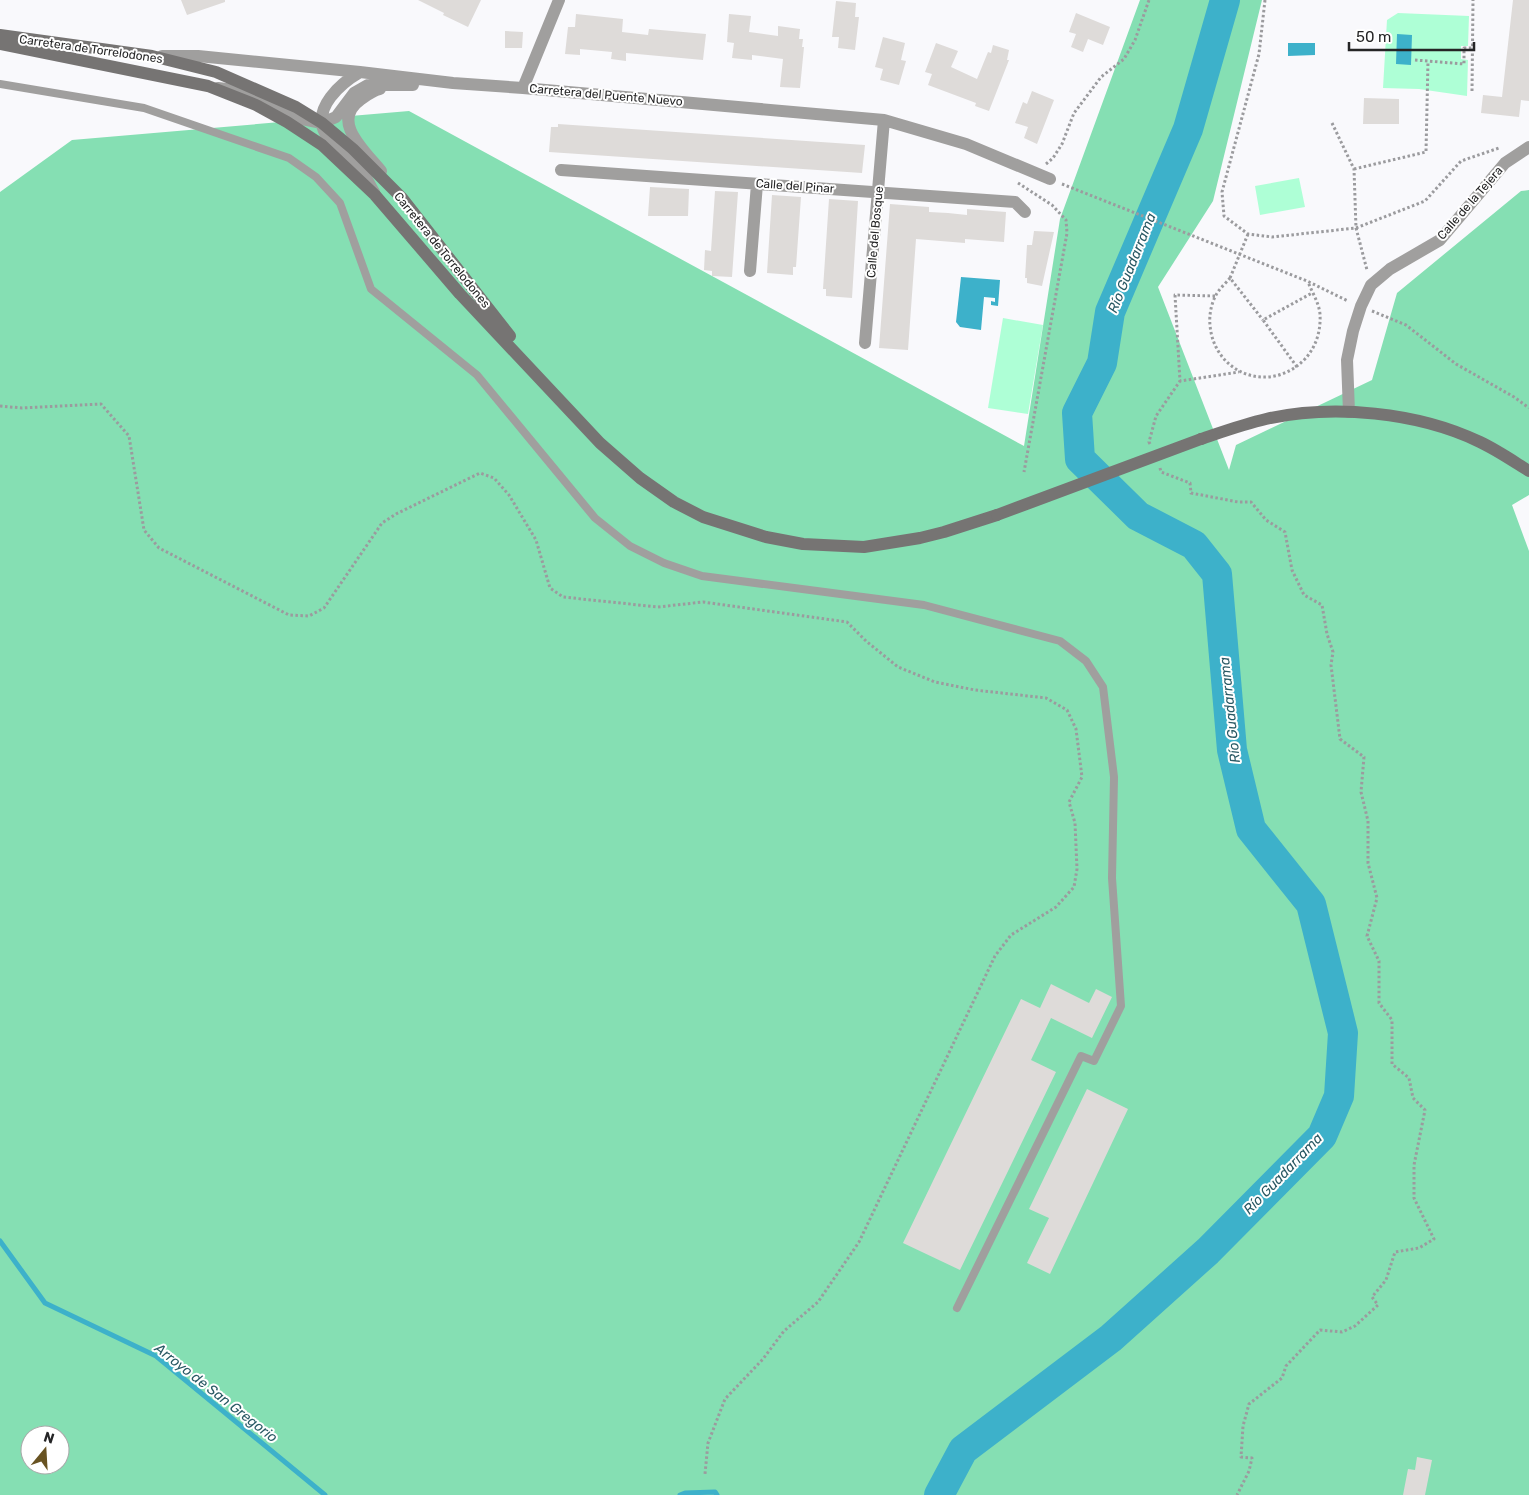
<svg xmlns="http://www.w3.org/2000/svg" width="1529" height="1495" font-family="Rubik,sans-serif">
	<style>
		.green { fill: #aeffd6 }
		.forest { fill: #85dfb3; fill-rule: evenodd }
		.water { fill: #3db1ca }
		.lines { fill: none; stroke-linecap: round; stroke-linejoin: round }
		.stream { stroke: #3db1ca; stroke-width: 5 }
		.river { stroke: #3db1ca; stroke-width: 30 }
		.building { fill: #dedbd9 }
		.path { stroke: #9b9b9e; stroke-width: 3; stroke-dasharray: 2.5 2.5; stroke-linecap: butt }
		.service { stroke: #a09f9e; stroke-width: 8 }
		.minor { stroke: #a09f9e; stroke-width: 12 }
		.secondary { stroke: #767473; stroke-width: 12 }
		.secondary-bridge { stroke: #767473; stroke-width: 12 }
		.labels { text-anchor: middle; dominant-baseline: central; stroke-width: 4; stroke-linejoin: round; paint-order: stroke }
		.street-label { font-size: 12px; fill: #252526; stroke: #fff }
		.water-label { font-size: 14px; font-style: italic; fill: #295964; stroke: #fff }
	</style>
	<rect width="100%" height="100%" fill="#f9f9fc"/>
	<path class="green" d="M1398,13L1469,16L1468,46H1461V59L1468,60L1467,96L1419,89L1383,88L1387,20Z
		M1299,178L1305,207L1260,215L1255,186Z
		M1003,318L1043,325L1028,414L988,408Z"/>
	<path class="forest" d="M1140,0H1262L1213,201L1158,287L1229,470L1236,445L1372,380L1397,293L1521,191L1529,190V495L1512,505L1529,551V1495H0V192L72,140L409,111L1024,446L1060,219ZM30,1435H60V1465H30Z"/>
	<path class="water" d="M1397,34L1412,35L1411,65L1396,64Z
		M1288,43H1315V55L1288,56Z
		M961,277L1000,280L998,306L991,305V301L995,302V298L984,297L981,330L960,327L956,322Z"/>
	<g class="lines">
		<path class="stream" d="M0,1241L45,1303L156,1356L325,1495
			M680,1495L685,1493L715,1492L717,1495"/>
		<path class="river" d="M939,1495L963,1450L1111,1338L1208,1251L1322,1136L1339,1096L1343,1033L1311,904L1251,829L1232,750L1217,574L1194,545L1138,516L1080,459L1077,413L1102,363L1110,312L1188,129L1225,0"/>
	</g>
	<path class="building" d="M181,0H225V2L187,15Z
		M418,0H481L468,27L443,15L444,13Z
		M1513,0H1529V101L1521,100L1519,117L1481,113L1483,95L1502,97Z
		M836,1L856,3L855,17H859L855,50L838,48L839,37H832Z
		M1076,13L1110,27L1103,45L1088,39L1083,52L1071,47L1076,34L1069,32Z
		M576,14L623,19L622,32L648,35L649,29L706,34L703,60L626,53V61L611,59L612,52L580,49V55L565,54L568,27H575Z
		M729,14L751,16L749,32L778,36V26L800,29L799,39H803L802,47H804L800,88L780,87L783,59L752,55V60L732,58L734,43L727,42Z
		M505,31L523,32L522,48H505Z
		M883,37L905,43L901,60L906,61L899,85L880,80L883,69L875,67Z
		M936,43L958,51L951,67L977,79L988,52L991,53L993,45L1009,50L1007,60H1009L989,111L975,106L976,103L928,85L932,74L925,72Z
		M1032,91L1054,100L1037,144L1024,138L1028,127L1015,123L1023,102L1027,104Z
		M1364,98L1399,99V124H1363Z
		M558,124L865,145L862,173L549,152L551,127H558Z
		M650,187L689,189L688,216H648Z
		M715,191L738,192L732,277L712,276V271L704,270L705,250L711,251Z
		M772,195L801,197L796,267H793V275L767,273Z
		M829,199L858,201L852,298L826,296V289H823Z
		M890,204L929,207V212L948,213L967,215V209L1006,212L1004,242L965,239V243L916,239L908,350L879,348Z
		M1034,231L1054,232L1042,286L1027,283V278H1025L1027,245H1032Z
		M1051,984L1089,1003L1096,989L1112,997L1092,1038L1051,1018L1031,1060L1056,1072L960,1270L903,1243L1021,999L1040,1008Z
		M1087,1089L1128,1109L1050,1274L1027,1263L1049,1218L1029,1209Z
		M1417,1457L1432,1460L1425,1495H1403L1408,1469L1415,1470Z"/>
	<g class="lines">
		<path class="path" d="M1265,0L1259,54L1222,192L1224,216L1248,234L1272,237L1356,228L1425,201L1461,161L1499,148
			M1415,60L1464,64V48H1473
			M1472,91L1473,0
			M1332,123L1354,169L1356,228L1367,270
			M1046,164L1053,158L1062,144L1074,113L1101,77L1124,59L1135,40L1149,0
			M1354,169L1426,152L1428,61
			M1018,183L1052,205L1066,220L1067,233L1024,472
			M1062,184L1307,281L1348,301
			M1248,234L1230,278L1263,320
			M1230,278C1226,283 1219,289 1216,295C1211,304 1209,316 1210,325C1214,374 1270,395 1305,359C1316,347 1321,331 1320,314C1319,303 1312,292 1308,282
			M1215,296L1175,295L1180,381L1239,372
			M1372,311L1406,325L1456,364L1514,397L1529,408
			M1297,367L1263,320L1312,293
			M0,406L22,408L101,404L129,436L144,530L159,548L289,615L309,616L324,608L382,523L396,514L480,473L494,478L509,495L536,540L550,588L563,597L658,607L703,602L847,622L866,641L898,667L935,682L975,690L1046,698L1067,710L1076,729L1082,777L1069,802L1075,823L1077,869L1074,887L1056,907L1011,935L995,956L859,1242L818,1302L784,1331L763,1359L725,1399L708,1443L705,1474
			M1150,444L1149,442L1156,416L1180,381
			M1160,468L1161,472L1190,483L1191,493L1238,502H1251L1266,520L1285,532L1292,570L1304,595L1322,605L1327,634L1333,652L1331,665L1340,739L1364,757L1361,792L1368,821V863L1377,898L1367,936L1379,961V1003L1392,1020V1064L1409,1078L1413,1098L1425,1110L1414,1165V1198L1434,1239L1419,1248L1395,1252L1386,1280L1372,1297L1378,1305L1355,1326L1342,1332L1320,1330L1286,1366L1282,1378L1249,1404L1243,1426L1241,1457L1252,1458L1249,1471L1237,1495"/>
		<path class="service" d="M0,84L144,108L289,158L316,177L340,203L371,289L477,375L595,518L630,546L664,563L702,576L924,605L1060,641L1086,661L1103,687L1114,777L1112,878L1121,1006L1094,1061L1081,1056L957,1308"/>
		<path class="minor" d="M162,56H198L360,72L453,83L523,88L884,120L966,144L1050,179
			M360,72C341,83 312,108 325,133C331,145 353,161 362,172C367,178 370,186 374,192
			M218,88L242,91L302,119L322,123L336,117L354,93L368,85H413
			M523,88L559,0
			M380,89C372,91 367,95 360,100C330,121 365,151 381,171
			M561,170L1015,202L1025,212
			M750,271L757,184
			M865,343L884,120
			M1349,412L1347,360L1353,331L1361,306L1371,285L1390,269L1440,240L1505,163L1529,147"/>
		<path class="secondary" d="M0,35L152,56L216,72L296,107L322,123L353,149L402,198L510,336
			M0,44L208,86L256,105L287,122L322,145L375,195L460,294L600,443L640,478L674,502L703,517L766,537L803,544L864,547L920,538L944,532L997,515
			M1201,439C1222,432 1244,424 1266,419C1333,404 1418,412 1480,442C1497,450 1513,461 1529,471"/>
		<path class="secondary-bridge" d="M997,515L1201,439"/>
	</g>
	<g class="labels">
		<g class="street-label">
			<text transform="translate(91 49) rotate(8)">Carretera de Torrelodones</text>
			<text transform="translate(606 95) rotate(5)">Carretera del Puente Nuevo</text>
			<text transform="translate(795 186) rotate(4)">Calle del Pinar</text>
			<text transform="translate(1470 203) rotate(-49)">Calle de la Tejera</text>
			<text transform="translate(875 232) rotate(-85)">Calle del Bosque</text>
			<text transform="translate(442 250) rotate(51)">Carretera de Torrelodones</text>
		</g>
		<g class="water-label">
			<text transform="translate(1132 263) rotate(-68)">Río Guadarrama</text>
			<text transform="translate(1230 710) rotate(-96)">Río Guadarrama</text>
			<text transform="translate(1283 1174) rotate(-46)">Río Guadarrama</text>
			<text transform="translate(216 1393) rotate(38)">Arroyo de San Gregorio</text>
		</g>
	</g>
	<g transform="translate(45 1450) rotate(18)"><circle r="24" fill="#ffffff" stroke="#a8a8a8"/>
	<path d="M0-4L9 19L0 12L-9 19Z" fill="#685322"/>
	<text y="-8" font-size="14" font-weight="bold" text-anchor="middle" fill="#252526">N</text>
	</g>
	<path d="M1349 42v8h125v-8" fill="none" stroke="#252526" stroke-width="2.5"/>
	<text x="1356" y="42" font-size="15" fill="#252526" stroke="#ffffff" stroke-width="4" paint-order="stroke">50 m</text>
</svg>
